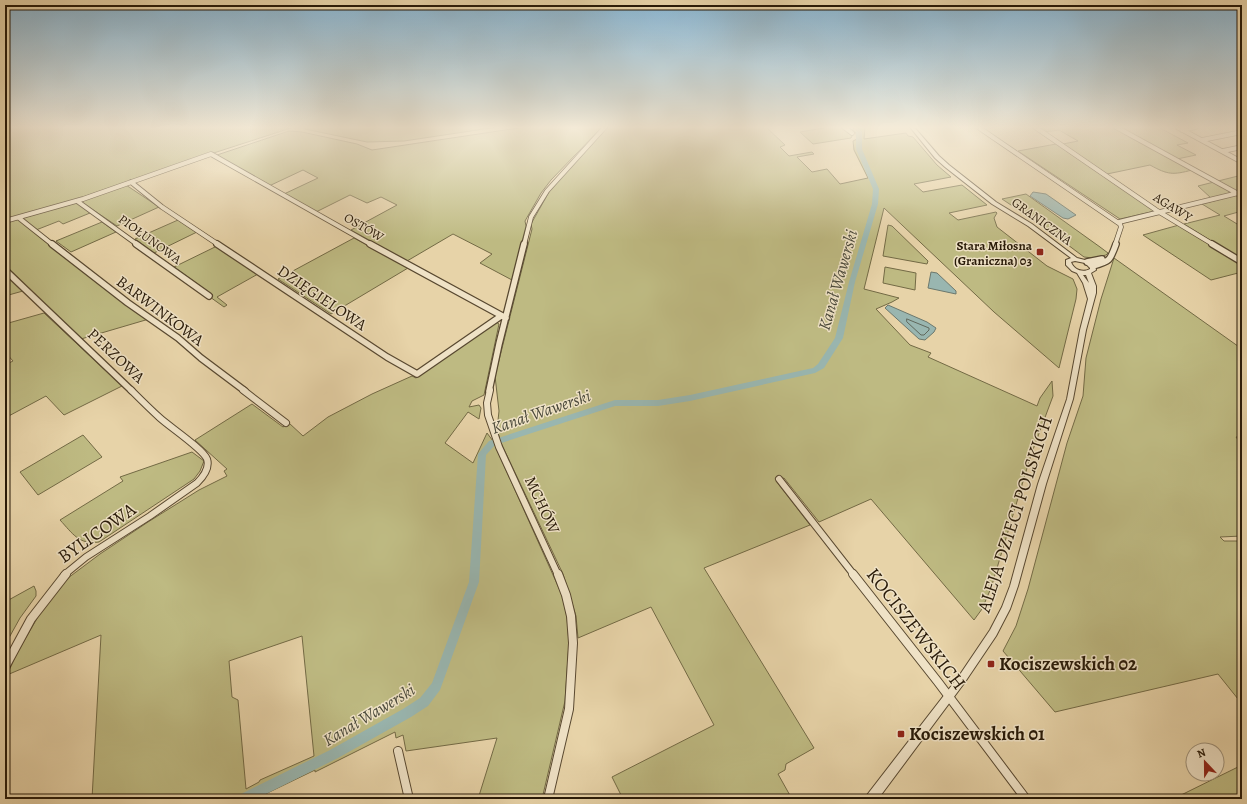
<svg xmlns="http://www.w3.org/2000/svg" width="1247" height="804" font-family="Alegreya,serif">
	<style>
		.green { fill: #beba82; stroke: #736a45; fill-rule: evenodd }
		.water { fill: #99b6b0; stroke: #6c786d }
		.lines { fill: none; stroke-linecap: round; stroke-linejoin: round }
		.shore { stroke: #60685c; stroke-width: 1 }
		.canal { fill: #99b6b0; fill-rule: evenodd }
		.minor-far3-casing { stroke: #584830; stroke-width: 5.5 }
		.minor-far2-casing { stroke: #584830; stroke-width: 8 }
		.minor-far1-casing { stroke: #584830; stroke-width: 8 }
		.minor-casing { stroke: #584830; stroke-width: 10 }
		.tertiary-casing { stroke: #584830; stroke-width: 2 }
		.minor-far3 { stroke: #efe2c6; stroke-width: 4 }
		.minor-far2 { stroke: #efe2c6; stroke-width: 5.5 }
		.minor-far1 { stroke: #efe2c6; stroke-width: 6 }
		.minor { stroke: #efe2c6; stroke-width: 8 }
		.tertiary { fill: #efe2c6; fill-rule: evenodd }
		.poi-dot { fill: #8f2418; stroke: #efe2c6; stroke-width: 1.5 }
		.labels { text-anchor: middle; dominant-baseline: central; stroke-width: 3; stroke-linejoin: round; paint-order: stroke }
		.far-street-label { font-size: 13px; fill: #281a08; stroke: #efe2c6 }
		.far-poi-label { font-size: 13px; font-weight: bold; fill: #281a08; stroke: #efe2c6; text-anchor: end }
		.street-label { font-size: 16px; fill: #281a08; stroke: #efe2c6 }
		.water-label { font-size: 17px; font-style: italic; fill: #4a493a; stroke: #efe2c6 }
		.near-street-label { font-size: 19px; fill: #281a08; stroke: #efe2c6 }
		.near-poi-label { font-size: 19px; font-weight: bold; fill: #281a08; stroke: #efe2c6; text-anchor: start }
	</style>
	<rect width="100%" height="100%" fill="#e7d3a8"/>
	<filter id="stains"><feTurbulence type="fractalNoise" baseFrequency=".005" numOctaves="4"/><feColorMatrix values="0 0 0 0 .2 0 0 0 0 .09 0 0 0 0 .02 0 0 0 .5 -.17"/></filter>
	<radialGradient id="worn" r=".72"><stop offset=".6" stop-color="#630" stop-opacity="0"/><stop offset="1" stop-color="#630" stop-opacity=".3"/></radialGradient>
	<path class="green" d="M5,127H294L158,171L43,211L5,220Z
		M305,127H497L404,141L367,142L305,129Z
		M525,127H602L551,180L541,193L525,221L526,226L512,280L480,263L492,254L453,234L407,261L351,230L397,205L381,197L367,203L350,195L316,212L284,194L318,178L303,170L269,186L217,156V155L289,131L302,132L357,144L372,150Z
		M608,127H766L785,145L780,147L789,156L812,152L814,154L797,157L812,172L827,169L840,184L868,178L854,150L853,141L857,139L856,133L853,131V127H865L864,139L906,133L908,136L913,137L937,165L951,177L914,184L923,192L962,185L987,205L949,213L958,220L996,212L997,213L994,218L997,227L1047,266L1073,279L1077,289L1076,299L1059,368L994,312L884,208L864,289L899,298L892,302L876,309L910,345L931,353L928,357L1037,406L1040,398L1052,381L1053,396L1031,455L991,588L982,609L974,620L871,499L819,522L784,478L776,481L810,525L704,568L814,748L786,764L785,770L778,774L792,799H623L612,777L714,725L651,607L578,638L576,616L563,574L502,445L497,430L499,411L495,376L532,229L531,224L549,192L565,173Z
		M829,127H841L852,136L851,138L813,144L800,132Z
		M1037,127H1113L1192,170C1173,175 1168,175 1150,165L1107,174L1063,144L1078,141L1059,130L1044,132Z
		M1129,127H1158L1188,143L1177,145L1196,155L1177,159L1122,128Z
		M1056,144L1155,211L1120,219L1018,151Z
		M1242,175V194L1218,181Z
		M1214,182L1233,192L1211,198L1198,186Z
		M126,185L159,207L117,226L80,201Z
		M1026,194L1100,247L1108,253L1106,255L1093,258L1084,257L1044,227L1002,199Z
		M1237,195L1242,198V211L1224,216L1242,227V260L1184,224L1220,215L1202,204Z
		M76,202L90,213L63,224L59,221L36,230L23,218Z
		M18,219L149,319L81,339L5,265V222Z
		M178,220L197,232L154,253L135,239Z
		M102,222L116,232L71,252L56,241Z
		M888,225L892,226L928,261L927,264L883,256Z
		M1179,225L1242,264V272L1211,280L1143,235Z
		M354,238L408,268L331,314L278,279Z
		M217,246L258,274L217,297L227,305L224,307L210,297L213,295L174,267Z
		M1114,258L1242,349V436L1236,437L1242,445V536L1220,537L1224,541H1242V704L1218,674L1055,712L1003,651L1016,626L1028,589L1067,443L1083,396L1086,358L1101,299Z
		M885,267L916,273L915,290L883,283Z
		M5,274L23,291L5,296Z
		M44,313L122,386L64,415L46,396L5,418V365L13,361L5,352V324Z
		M496,322L499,324L484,395L472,401L469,407L479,405L481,408L479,419L468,412L445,443L473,463L487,433L493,441L562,595L567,617L569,643L565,701L542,799H478L497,738L406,751L403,735L396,738L395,732L315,772V770L255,799H92L101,635L7,675L17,653L46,603L64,581L100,554L148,522L199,490L227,476L224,471L227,469L195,440L252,404L283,427L289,423L303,436L328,417L372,394L412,376L416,378ZM302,636L314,756L260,780L259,782L246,789L238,700L232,697L229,661Z
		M83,435L102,457L38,495L20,472Z
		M192,452L204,461L200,471L194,479L99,542C79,545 73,534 60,520L123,481L120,477Z
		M34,586L36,591V596L20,618L5,645V602Z
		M1242,765V799H1173Z"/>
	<path class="water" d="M1033,192L1046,194L1076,215L1068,219L1063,218L1030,196Z
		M931,272L937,273L956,291V294L928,288Z
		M888,305L927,322L936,328L934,332L925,340L919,339L885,308Z"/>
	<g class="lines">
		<path class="shore" d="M907,319L929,328V330L924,335H921L907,322Z"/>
		<path class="canal" d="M856,127H862V149L879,189L878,204L855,282L843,338L824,368L815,373L690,401L658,406H615L495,445L486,455L479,582L440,690L428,706L411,717L338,758L256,799H237L239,795L330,750L403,709L420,698L432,683L469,582L478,454L489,441L615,400H658L690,395L813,368L818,364L835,338L849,282L872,204L873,189L856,149Z"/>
		<defs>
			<path id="minor-far3" d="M844,127L852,133
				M978,127L1120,224L1121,227L1115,245
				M1035,127L1156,210L1214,245
				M1116,127L1242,196
				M1177,127L1242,162
				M1182,130L1196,127
				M1202,140L1242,132
				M1223,151L1242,147
				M131,182L162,207L219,245
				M77,201L138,245
				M19,218L53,245
				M5,221L83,199L211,154L372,245
				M1119,222L1238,193
				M524,245L531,217L547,191L605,127"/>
			<path id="minor-far2" d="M52,244L128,303L178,338L201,358L245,391
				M136,244L209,296
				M217,244L387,357L417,374L501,316
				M370,244L506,318
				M1212,244L1242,262
				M1087,262L1102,259
				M1093,266C1110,261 1110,261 1116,244
				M5,270L132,391
				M489,391L499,344L524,244"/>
			<path id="minor-far1" d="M243,390L286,423
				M490,390L487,403L488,415L499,447L558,575
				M779,479L854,575
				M64,575L86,557L150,516L197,483C203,477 210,468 207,459C203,449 170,427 160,418C150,409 141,400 131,390"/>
			<path id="minor" d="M853,574L938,682L1026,799
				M5,667L31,619L66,574
				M398,751L409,799
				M548,799L569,709L573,643L571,616L566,595L558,574"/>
			<path id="tertiary" d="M910,127H914L939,156L949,165L996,202L1032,224L1077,258L1089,261L1095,266L1096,270L1091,273L1096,286V293L1086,330L1073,399L1046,484L1018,586L1010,609L996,636L965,682L878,799H866L867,795L959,676L990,630L1002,607L1010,586L1038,484L1067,399L1080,330L1088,299L1083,283L1077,273L1072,271L1066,265V260L1071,258L1028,226L992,204L945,167L935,158ZM1075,261L1085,263L1090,268V269C1083,273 1074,270 1071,262ZM1083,275H1086L1089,283Z"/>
		</defs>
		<use href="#minor-far3" class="minor-far3-casing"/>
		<use href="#minor-far2" class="minor-far2-casing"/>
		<use href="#minor-far1" class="minor-far1-casing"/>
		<use href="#minor" class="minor-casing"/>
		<use href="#tertiary" class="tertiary-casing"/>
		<use href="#minor-far3" class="minor-far3"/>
		<use href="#minor-far2" class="minor-far2"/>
		<use href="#minor-far1" class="minor-far1"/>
		<use href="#minor" class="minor"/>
		<use href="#tertiary" class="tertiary"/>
	</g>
	<linearGradient id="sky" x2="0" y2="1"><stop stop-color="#88b5d2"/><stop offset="0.53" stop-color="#f4ebd8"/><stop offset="1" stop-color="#f4ebd8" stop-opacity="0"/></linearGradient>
	<rect width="1247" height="240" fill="url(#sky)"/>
	<g class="poi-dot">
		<rect x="1036" y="248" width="8" height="8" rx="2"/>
		<rect x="987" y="660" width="8" height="8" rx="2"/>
		<rect x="897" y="730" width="8" height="8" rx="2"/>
	</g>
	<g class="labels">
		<g class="far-street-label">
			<text transform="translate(1173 207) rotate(32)">AGAWY</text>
			<text transform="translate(1042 221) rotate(36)">GRANICZNA</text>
			<text transform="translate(364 227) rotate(30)">OSTÓW</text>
			<text transform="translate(150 239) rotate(36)">PIOŁUNOWA</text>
		</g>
		<g class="far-poi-label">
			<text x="1032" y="245">Stara Miłosna<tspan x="1032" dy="15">(Graniczna) 03</tspan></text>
		</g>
		<g class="street-label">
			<text transform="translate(322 298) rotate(34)">DZIĘGIELOWA</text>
			<text transform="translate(160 311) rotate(37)">BARWINKOWA</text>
			<text transform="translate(116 356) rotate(43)">PERZOWA</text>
			<text transform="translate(542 505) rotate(65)">MCHÓW</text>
		</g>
		<g class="water-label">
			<text transform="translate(838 280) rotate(-74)">Kanał Wawerski</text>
			<text transform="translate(541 412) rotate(-19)">Kanał Wawerski</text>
			<text transform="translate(369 715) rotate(-31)">Kanał Wawerski</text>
		</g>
		<g class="near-street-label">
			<text transform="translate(1015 514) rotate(-72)">ALEJA DZIECI POLSKICH</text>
			<text transform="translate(97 533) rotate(-35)">BYLICOWA</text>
			<text transform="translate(916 629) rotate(52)">KOCISZEWSKICH</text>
		</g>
		<g class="near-poi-label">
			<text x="999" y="664">Kociszewskich 02</text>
			<text x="909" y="734">Kociszewskich 01</text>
		</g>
	</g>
	<rect width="1247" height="804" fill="none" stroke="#e7d3a8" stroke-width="20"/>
	<rect x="6" y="6" width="1235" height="792" fill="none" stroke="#281a08" stroke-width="2"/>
	<rect x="10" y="10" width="1227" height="784" fill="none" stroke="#281a08"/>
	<g transform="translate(1205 762) rotate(338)"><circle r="19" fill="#efe2c6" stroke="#9f927a"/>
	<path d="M0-3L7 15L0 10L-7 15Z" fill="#8f2418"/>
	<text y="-6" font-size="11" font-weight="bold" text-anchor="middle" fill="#281a08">N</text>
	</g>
	<rect width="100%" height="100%" filter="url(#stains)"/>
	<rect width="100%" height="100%" fill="url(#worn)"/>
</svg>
